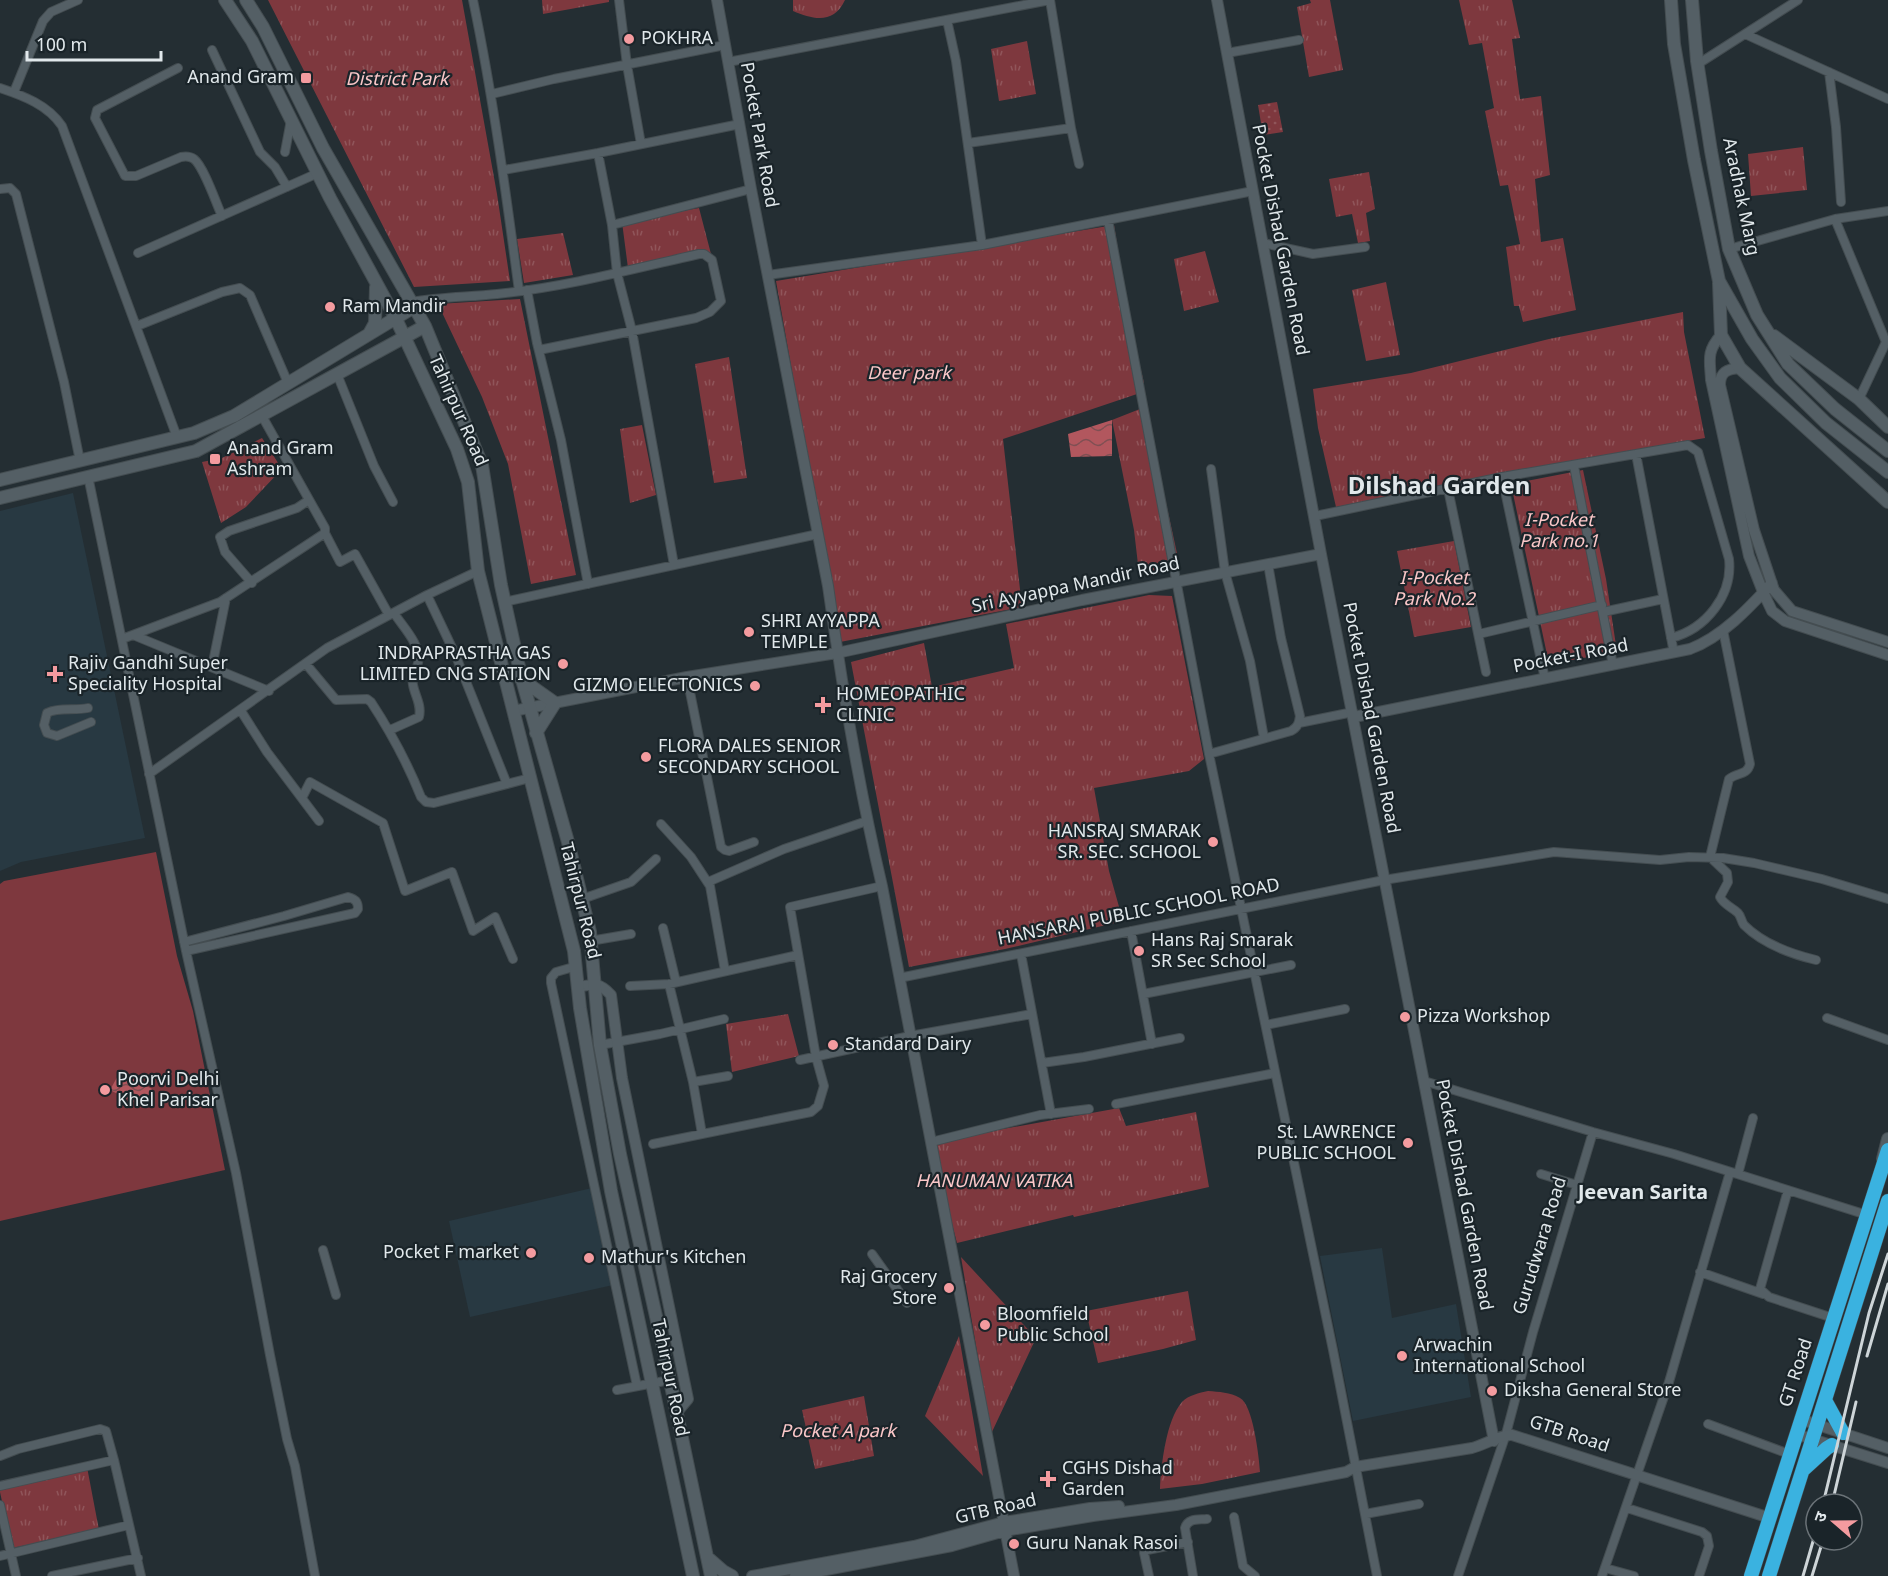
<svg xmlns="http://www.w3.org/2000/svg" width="1888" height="1576" font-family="Georgia,'Noto Sans Devanagari',serif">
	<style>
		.built { fill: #283942 }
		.grass { fill: url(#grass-tufts) }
		.garden { fill: url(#garden-dots) }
		.pitch { fill: #7e383e }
		.water { fill: url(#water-waves) }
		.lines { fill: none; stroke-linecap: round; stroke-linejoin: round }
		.minor-casing { stroke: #444d51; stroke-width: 10 }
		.tertiary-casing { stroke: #444d51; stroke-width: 12 }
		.secondary-casing { stroke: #444d51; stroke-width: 14 }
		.trunk-casing { stroke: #444d51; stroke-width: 15 }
		.minor { stroke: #545f65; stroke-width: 8 }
		.tertiary { stroke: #545f65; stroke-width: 10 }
		.secondary { stroke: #545f65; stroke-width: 12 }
		.trunk { stroke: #3ab2e0; stroke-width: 14 }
		.rail { stroke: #ced5d8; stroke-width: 3 }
		.poi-dot { fill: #f49b9f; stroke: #1a2429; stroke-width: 2 }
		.labels { text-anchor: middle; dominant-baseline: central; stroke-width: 4.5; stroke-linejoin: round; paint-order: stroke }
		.poi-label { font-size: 18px; fill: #e1e8eb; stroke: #1a2429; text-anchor: start }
		.park-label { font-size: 18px; font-style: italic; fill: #fcc8c9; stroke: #1a2429 }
		.street-label { font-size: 18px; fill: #e1e8eb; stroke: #1a2429 }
		.neighbourhood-label { font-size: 20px; font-weight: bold; fill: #e1e8eb; stroke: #1a2429 }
		.district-label { font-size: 24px; font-weight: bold; fill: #e1e8eb; stroke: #1a2429 }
	</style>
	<defs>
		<pattern id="grass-tufts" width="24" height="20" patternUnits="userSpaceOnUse" patternTransform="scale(1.5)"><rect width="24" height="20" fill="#7e383e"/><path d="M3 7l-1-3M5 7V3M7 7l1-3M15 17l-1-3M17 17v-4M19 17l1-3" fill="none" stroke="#90555a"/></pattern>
		<pattern id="garden-dots" width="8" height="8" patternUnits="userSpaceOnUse" patternTransform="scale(1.5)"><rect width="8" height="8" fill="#7e383e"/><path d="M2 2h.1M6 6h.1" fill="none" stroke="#90555a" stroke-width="1.8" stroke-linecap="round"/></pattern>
		<pattern id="water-waves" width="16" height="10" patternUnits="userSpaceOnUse" patternTransform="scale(1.5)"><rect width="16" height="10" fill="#b2575e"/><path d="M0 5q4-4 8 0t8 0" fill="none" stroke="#804f53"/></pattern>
	</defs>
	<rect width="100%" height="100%" fill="#242e33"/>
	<path class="built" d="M73,493L145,838L21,862L0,871V511Z
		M592,1188L613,1285L470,1317L449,1221Z
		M1382,1248L1392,1318L1456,1304L1471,1397L1353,1421L1320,1256Z"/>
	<path class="grass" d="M268,0H462L497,194L510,281L414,287Z
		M542,0H609V2L543,14Z
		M793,0H845C834,24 814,20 793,11Z
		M1310,0H1330L1343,70L1309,77L1297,7L1311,3Z
		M1459,0H1512L1520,38L1512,39L1520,99L1541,96L1550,175L1535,179L1541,242L1563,238L1576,310L1523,322L1519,306H1514L1506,247L1520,244L1508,185L1500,186L1485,111L1494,108L1482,43L1469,45Z
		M1027,41L1036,94L999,101L991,49Z
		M1803,147L1807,190L1751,196L1748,154Z
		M1369,172L1375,209L1366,213L1370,241L1358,243L1352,214L1336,217L1329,179Z
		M699,208L711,254L667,263L628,268L622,222Z
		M1114,225L1130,324L1144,383L1136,390L1137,394L1003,439L1022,607L840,642L776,281Z
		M563,233L573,275L524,283L517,239Z
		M1205,251L1219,302L1184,311L1174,259Z
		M1386,282L1400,355L1366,361L1352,290Z
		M520,299L576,575L531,584L508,464L482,397L438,304Z
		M1683,312L1684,332L1705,438L1500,474L1336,507L1318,428L1313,389L1411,373L1549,339Z
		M729,357L747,478L714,483L695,364Z
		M1145,407L1180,567L1139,573L1134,530L1112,420Z
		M642,425L656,495L630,503L620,429Z
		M262,438L282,469L246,507L221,523L202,462L222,458Z
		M1583,470L1606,579L1617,652L1549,664L1511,484Z
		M1454,541L1471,627L1414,637L1397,551Z
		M1149,595L1172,596L1204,759L1189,771L1094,788L1109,871L1123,921L1005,949L909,967L851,662L924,643L932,687L1014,668L1006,624Z
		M788,1014L799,1056L732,1072L726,1024Z
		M1119,1108L1126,1126L1196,1112L1209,1187L1074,1217L1073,1215L957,1243L931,1142Z
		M961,1257L1036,1338L991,1434Z
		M1188,1291L1196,1340L1163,1349L1098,1363L1086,1311Z
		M959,1336L983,1476L925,1416Z
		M1208,1391C1219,1392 1230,1392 1240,1398C1253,1405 1259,1456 1260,1472L1202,1484L1160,1489C1161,1466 1166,1420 1182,1402C1189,1395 1199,1393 1208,1391Z
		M864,1396L874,1456L815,1469L802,1410Z
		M87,1467L99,1530L12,1548L0,1492V1484Z"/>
	<path class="garden" d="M1277,102L1283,132L1263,135L1258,105Z"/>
	<path class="pitch" d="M156,852L177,956L193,1011L225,1170L0,1221V884L4,881Z"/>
	<path class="water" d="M1112,420V456L1071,457L1068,434Z
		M120,1072L152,1089L143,1107L110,1090Z"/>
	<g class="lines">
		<defs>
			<path id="minor" d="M473,0C493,96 506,193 519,291
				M619,0L627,65L641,144
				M1050,0L1071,128
				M947,20L956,61L982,245
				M1745,34L1888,99
				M212,50L260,152L275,167L287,187
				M1227,53L1299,40
				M728,62L1050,0
				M1698,64L1798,0
				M178,68L97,110L95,118L125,176H136L181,157C186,156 190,156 194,159C204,167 216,203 222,216
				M1829,72L1836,127L1841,202
				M0,88C24,96 48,105 62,126L177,437
				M14,92L43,21L51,12L78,0
				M492,94L554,79L725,45
				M968,143L1071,128L1079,164
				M285,152L291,120
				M598,153L612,225L617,273L632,331L674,565
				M504,170L598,153L740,124
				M0,189L10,188L16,194L64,382L80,461
				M1835,219L1886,342
				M1108,220L1209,754L1333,1350L1377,1576
				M612,225L751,189
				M1263,243L1313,254L1365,247
				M1729,249L1835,219L1888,211
				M138,253L318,173
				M768,275L982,245L1253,191
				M527,290L537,343L561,440L588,584
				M411,302C440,297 469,297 497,294C566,287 633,269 699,254H704L712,260L721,301L710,312L696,318L539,350
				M137,326L222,292L240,288L250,295L288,383
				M337,374L374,466L393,502
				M1859,399L1887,340
				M1636,454L1674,653
				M1574,466L1613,665
				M1211,469L1225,572L1250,661L1264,738
				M88,476L186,951L236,1173L270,1355L287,1439L295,1466L315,1576
				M1502,477L1545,679
				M1448,489L1486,672
				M1315,516L1502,477L1688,445L1698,452L1729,559C1733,595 1706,629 1671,638
				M325,533L340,562L355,554L389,615
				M252,583L225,552L220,537L229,531L297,508L309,500
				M427,595L455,654L507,784
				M504,602L818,534
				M1603,612L1663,599
				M1723,630L1750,764C1747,776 1737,772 1729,779L1710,857L1727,873L1728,882L1720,897C1724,905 1732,907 1738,913C1741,916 1741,921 1744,925C1762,943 1791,954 1816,960
				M1479,634L1602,605
				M133,635L269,691
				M122,639L220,602L325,533V528L262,416
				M306,664L336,700L367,699L371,702C392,734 407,762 421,797L426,802L434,803L530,778
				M212,667L226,598
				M687,677L721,847L725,850L729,851L754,842
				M88,708C75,711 58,707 47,713L44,725L47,733L57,736L91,722
				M241,711L267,752L319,821
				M1299,723L1353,712
				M390,730L419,717C422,705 415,696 413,685C411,677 417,670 418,663C422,645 402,626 394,613
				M1209,754L1291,731C1298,727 1299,723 1300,716L1281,638L1268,564
				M149,774L327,648L427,595L478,571
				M302,798L310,782L383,823L405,891L452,872L473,931L495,917L513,959
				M661,824L691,857L710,886L725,971
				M708,882L784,849L867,821
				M582,899L631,882L656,859
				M663,928L676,982
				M1131,931L1152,1044
				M590,941L631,934
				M184,942L284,916L348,897C355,899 358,901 358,909L355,913L186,951
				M1021,954L1051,1114
				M577,966L556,972L551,978V983L637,1386
				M899,978L1384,880L1554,852L1660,860L1689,857L1723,858L1754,863L1822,879L1888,899
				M669,984L693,1082L702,1134
				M630,986L669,984L798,955
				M1143,994L1291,965
				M1827,1018L1888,1040
				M1266,1025L1345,1009
				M600,1045L660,1034L724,1019
				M800,1060L910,1036L1032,1014
				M1042,1063L1084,1057L1180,1038
				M1424,1081L1593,1132L1674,1154L1867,1215
				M693,1082L728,1076
				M1116,1104L1275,1073
				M931,1142L1040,1115L1089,1109
				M653,1144L811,1112L818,1106L824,1086L816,1057L790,907L882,886
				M1541,1174L1577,1185
				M1738,1174L1753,1118
				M1788,1190L1760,1289L1769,1297L1833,1318
				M323,1250L336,1295
				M872,1254L907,1303
				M1700,1272L1763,1294
				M617,1390L670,1380
				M1708,1424L1789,1454
				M0,1456L18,1449L100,1429L106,1431L114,1460L141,1576
				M0,1486L114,1460
				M0,1505L16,1576
				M1627,1508L1702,1532L1707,1536L1709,1546L1699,1576
				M1365,1514L1419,1504
				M1234,1517L1243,1566L1255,1576
				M0,1556L129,1525
				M1605,1568L1634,1576
				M52,1576L138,1558
				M1149,1576L1144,1553L1147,1550L1188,1542
				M1193,1576L1185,1528C1188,1518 1198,1520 1207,1519
				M1458,1576L1506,1434L1533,1332L1593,1132
				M1602,1576L1669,1382L1730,1172"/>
			<path id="tertiary" d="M717,0L751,189L828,586C842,687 859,788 882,886L1014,1576
				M1217,0L1321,554L1494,1441
				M1721,335C1706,352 1710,360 1711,380L1749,556L1763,592L1772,611L1785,621L1888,655
				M1740,368C1727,369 1720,372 1720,385L1754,530L1774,590L1792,611L1888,642
				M513,711L687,677L837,653L1082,600L1321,554
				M1354,717L1690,649C1722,637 1749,608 1772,583
				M578,987C594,984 599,982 611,995L622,1078L688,1399L677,1412
				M1800,1419L1888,1448
				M1796,1434L1888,1463
				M752,1576L914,1546L1004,1522L1090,1508L1119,1506
				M795,1576L952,1546L1005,1531L1093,1516L1176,1505L1346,1472L1355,1467L1472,1448C1484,1445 1502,1434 1512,1435L1770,1518"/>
			<path id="secondary" d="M225,0L252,41L330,198L396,319L457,449L468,482L478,571L574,951L580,1008L611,1191L693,1576
				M246,0L263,27L323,148L425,326L482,465L501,585L521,676L568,842L590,932L600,1045L620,1154L665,1357L711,1576
				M1671,0L1674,44L1694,160L1719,281L1752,339L1780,378L1826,423L1888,472
				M1692,0L1697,61L1711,151L1729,249L1757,315L1788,364L1835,409L1888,451
				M1719,283L1721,335L1740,368L1888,502
				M369,334L375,323L376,287
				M1774,336L1859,399L1888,427
				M0,480L194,433L234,416L414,307
				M0,498L196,451L425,326
				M521,679L555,703L536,733
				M1883,1159L1888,1139
				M707,1557L723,1571L732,1576"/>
			<path id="trunk" d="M1825,1400L1843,1433
				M1804,1469L1827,1448L1832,1445
				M1751,1576L1888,1150
				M1769,1576L1888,1201"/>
		</defs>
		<use href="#minor" class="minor-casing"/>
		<use href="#tertiary" class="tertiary-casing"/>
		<use href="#secondary" class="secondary-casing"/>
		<use href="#trunk" class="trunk-casing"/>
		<use href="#minor" class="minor"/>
		<use href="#tertiary" class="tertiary"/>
		<use href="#secondary" class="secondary"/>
		<use href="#trunk" class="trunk"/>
		<path class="rail" d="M1867,1356L1888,1284
			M1823,1504L1869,1313L1888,1254
			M1832,1504L1856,1402
			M1803,1576L1816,1531
			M1812,1576L1823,1540"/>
	</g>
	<g class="poi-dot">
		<circle cx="629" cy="39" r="6"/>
		<rect x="300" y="72" width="12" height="12" rx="3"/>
		<circle cx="330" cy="307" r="6"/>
		<rect x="209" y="453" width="12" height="12" rx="3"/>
		<circle cx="749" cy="632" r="6"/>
		<circle cx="563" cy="664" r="6"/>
		<path d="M52 665h6v6h6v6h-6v6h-6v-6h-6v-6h6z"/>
		<circle cx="755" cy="686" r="6"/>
		<path d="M820 696h6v6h6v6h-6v6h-6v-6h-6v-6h6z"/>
		<circle cx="646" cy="757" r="6"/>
		<circle cx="1213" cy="842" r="6"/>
		<circle cx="1139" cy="951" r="6"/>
		<circle cx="1405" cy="1017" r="6"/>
		<circle cx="833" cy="1045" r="6"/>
		<circle cx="105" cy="1090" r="6"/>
		<circle cx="1408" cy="1143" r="6"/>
		<circle cx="531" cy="1253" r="6"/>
		<circle cx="589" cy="1258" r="6"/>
		<circle cx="949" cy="1288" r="6"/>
		<circle cx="985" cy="1325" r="6"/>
		<circle cx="1402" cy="1356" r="6"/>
		<circle cx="1492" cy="1391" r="6"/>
		<path d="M1045 1470h6v6h6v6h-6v6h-6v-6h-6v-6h6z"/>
		<circle cx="1014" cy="1544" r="6"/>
	</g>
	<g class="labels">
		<g class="poi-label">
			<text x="641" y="39">POKHRA</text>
			<text x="294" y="78" text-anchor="end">Anand Gram</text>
			<text x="342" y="307">Ram Mandir</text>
			<text x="227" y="449">Anand Gram<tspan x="227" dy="21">Ashram</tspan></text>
			<text x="761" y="622">SHRI AYYAPPA<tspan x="761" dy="21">TEMPLE</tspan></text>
			<text x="551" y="654" text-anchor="end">INDRAPRASTHA GAS<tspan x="551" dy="21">LIMITED CNG STATION</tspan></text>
			<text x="68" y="664">Rajiv Gandhi Super<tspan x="68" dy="21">Speciality Hospital</tspan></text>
			<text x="743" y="686" text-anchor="end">GIZMO ELECTONICS</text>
			<text x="836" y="695">HOMEOPATHIC<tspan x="836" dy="21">CLINIC</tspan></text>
			<text x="658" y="747">FLORA DALES SENIOR<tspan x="658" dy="21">SECONDARY SCHOOL</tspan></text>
			<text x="1201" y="832" text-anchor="end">HANSRAJ SMARAK<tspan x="1201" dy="21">SR. SEC. SCHOOL</tspan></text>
			<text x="1151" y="941">Hans Raj Smarak<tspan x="1151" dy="21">SR Sec School</tspan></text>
			<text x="1417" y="1017">Pizza Workshop</text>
			<text x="845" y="1045">Standard Dairy</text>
			<text x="117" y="1080">Poorvi Delhi<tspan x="117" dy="21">Khel Parisar</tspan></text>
			<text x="1396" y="1133" text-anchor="end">St. LAWRENCE<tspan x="1396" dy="21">PUBLIC SCHOOL</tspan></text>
			<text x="519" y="1253" text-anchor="end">Pocket F market</text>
			<text x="601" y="1258">Mathur's Kitchen</text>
			<text x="937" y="1278" text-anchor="end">Raj Grocery<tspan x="937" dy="21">Store</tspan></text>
			<text x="997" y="1315">Bloomfield<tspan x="997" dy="21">Public School</tspan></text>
			<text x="1414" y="1346">Arwachin<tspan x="1414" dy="21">International School</tspan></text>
			<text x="1504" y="1391">Diksha General Store</text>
			<text x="1062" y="1469">CGHS Dishad<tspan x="1062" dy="21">Garden</tspan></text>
			<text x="1026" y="1544">Guru Nanak Rasoi</text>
		</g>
		<g class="park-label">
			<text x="397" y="80">District Park</text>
			<text x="909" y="374">Deer park</text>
			<text x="1559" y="521">I-Pocket<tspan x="1559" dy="21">Park no.1</tspan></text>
			<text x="1434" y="579">I-Pocket<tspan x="1434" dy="21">Park No.2</tspan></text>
			<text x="994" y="1182">HANUMAN VATIKA</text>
			<text x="838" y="1432">Pocket A park</text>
		</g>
		<g class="street-label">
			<text transform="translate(758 135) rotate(80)">Pocket Park Road</text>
			<text transform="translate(1740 197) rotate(78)">Aradhak Marg</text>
			<text transform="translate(1279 240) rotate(79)">Pocket Dishad Garden Road</text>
			<text transform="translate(457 411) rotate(66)">Tahirpur Road</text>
			<text transform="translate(1076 586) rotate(-12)">Sri Ayyappa Mandir Road</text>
			<text transform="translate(1571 657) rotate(-11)">Pocket-I Road</text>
			<text transform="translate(1370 718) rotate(79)">Pocket Dishad Garden Road</text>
			<text transform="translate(579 901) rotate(76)">Tahirpur Road</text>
			<text transform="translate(1139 913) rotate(-11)">HANSARAJ PUBLIC SCHOOL ROAD</text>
			<text transform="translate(1463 1195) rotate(79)">Pocket Dishad Garden Road</text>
			<text transform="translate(1541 1246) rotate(-73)">Gurudwara Road</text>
			<text transform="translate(1797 1373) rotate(-72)">GT Road</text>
			<text transform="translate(669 1378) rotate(78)">Tahirpur Road</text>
			<text transform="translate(1569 1435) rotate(18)">GTB Road</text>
			<text transform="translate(996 1510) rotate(-13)">GTB Road</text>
		</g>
		<g class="neighbourhood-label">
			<text x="1643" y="1194">Jeevan Sarita</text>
		</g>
		<g class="district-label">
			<text x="1439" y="488">Dilshad Garden</text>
		</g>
	</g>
	<g transform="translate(1834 1522) rotate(290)"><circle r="28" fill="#1a2429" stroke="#6a7277" stroke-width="1.5"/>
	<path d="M0-4.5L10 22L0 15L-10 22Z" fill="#f49b9f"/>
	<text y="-9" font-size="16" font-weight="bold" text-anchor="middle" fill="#e1e8eb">उ</text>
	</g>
	<path d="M27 51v9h134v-9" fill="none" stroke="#e1e8eb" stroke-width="3"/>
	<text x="36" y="51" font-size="18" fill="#e1e8eb" stroke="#1a2429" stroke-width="4.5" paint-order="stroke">100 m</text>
</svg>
